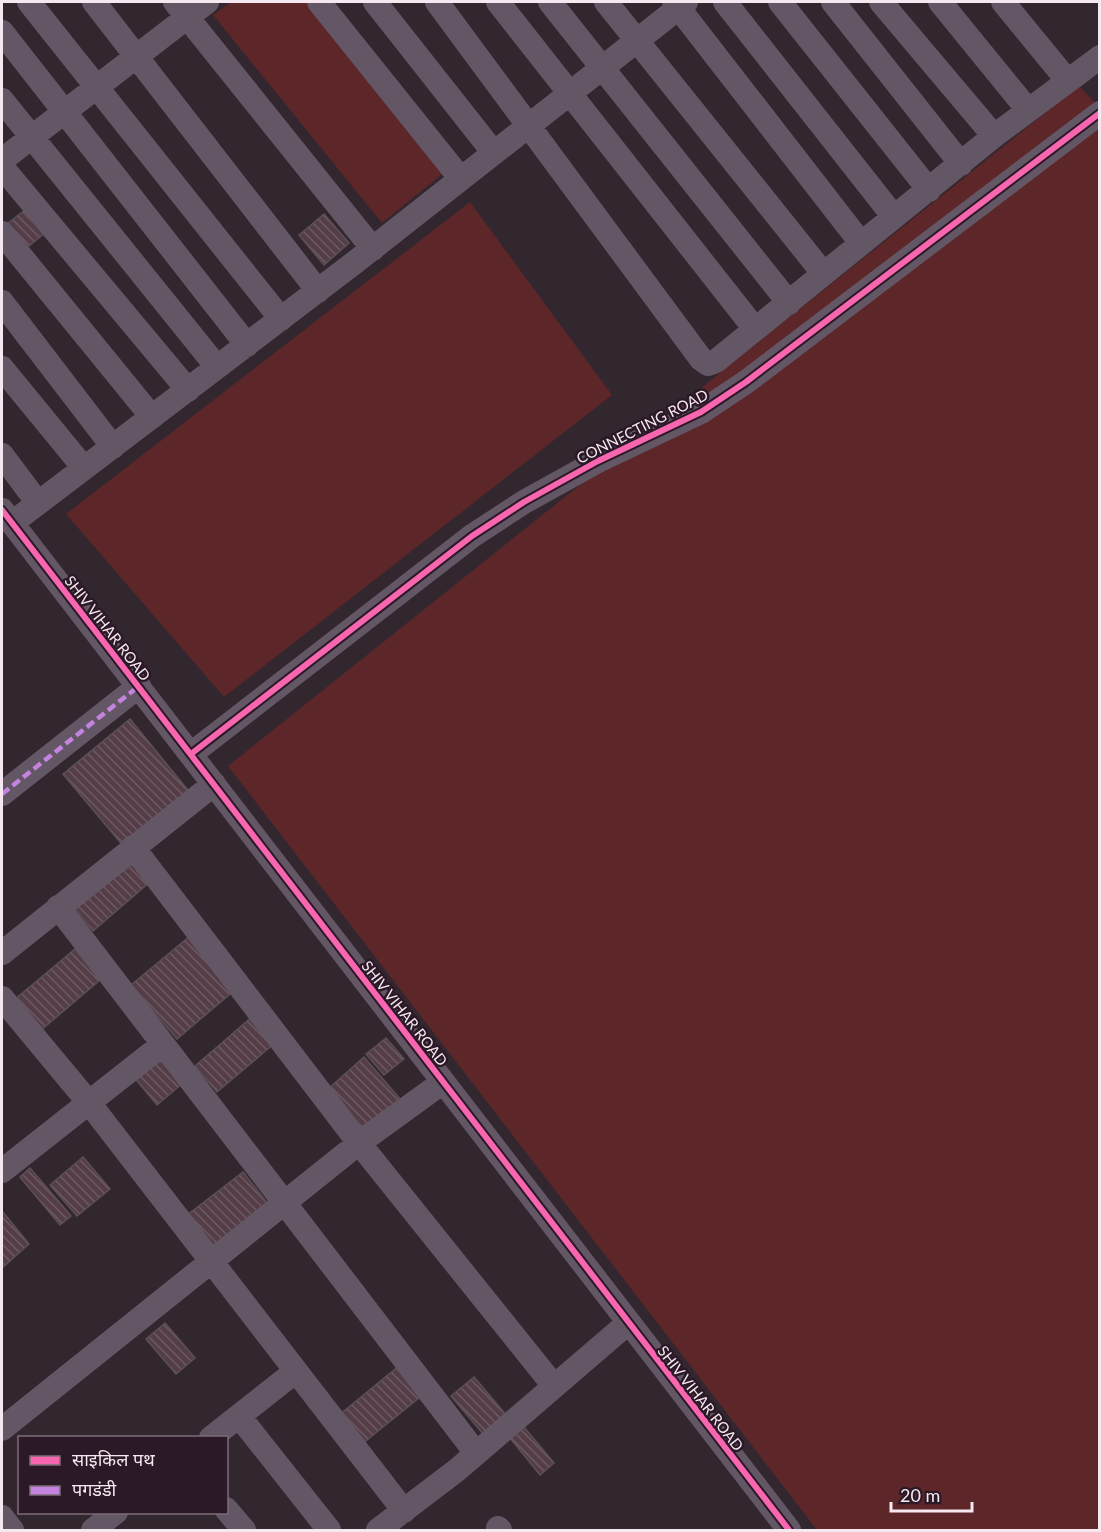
<svg xmlns="http://www.w3.org/2000/svg" width="1101" height="1532" font-family="Lato,'Noto Sans Devanagari',sans-serif">
	<style>
		.park { fill: #5d2629 }
		.building { fill: url(#building-back-hatch); stroke: #5b5056; stroke-width: 1.5 }
		.lines { fill: none; stroke-linecap: round; stroke-linejoin: round }
		.street { stroke: #635766; stroke-width: 24 }
		.quiet { stroke: #c483df; stroke-width: 4.5; stroke-dasharray: 9 4.5; stroke-linecap: butt }
		.cycleway-casing { stroke: #2c1927; stroke-width: 10 }
		.cycleway { stroke: #f766af; stroke-width: 6 }
		.labels { text-anchor: middle; dominant-baseline: central; stroke-width: 5; stroke-linejoin: round; paint-order: stroke }
		.street-label { font-size: 15px; fill: #f6e8f1; stroke: #2c1927 }
	</style>
	<defs>
		<pattern id="building-back-hatch" width="6" height="6" patternUnits="userSpaceOnUse" patternTransform="scale(1.5)"><rect width="6" height="6" fill="#543d47"/><path d="M-1 5l2 2M0 0l6 6M5-1l2 2" fill="none" stroke="#6d5962"/></pattern>
	</defs>
	<rect width="100%" height="100%" fill="#32272f"/>
	<path class="park" d="M231,2H309L446,171L382,223L213,15Z
		M1079,86L1100,108L1099,1530H817L228,766Z
		M470,202L612,395L224,697L66,514Z"/>
	<path class="building" d="M26,209L45,233L19,254L2,228Z
		M324,214L349,243L324,265L299,235Z
		M130,719L191,794L125,848L63,774Z
		M128,855L150,882L93,931L70,903Z
		M190,936L236,989L177,1039L131,985Z
		M75,949L100,980L40,1031L14,1000Z
		M253,1016L276,1042L217,1092L195,1066Z
		M386,1038L404,1059L384,1075L366,1054Z
		M159,1054L183,1083L157,1105L133,1076Z
		M364,1057L400,1099L361,1129L328,1089Z
		M83,1157L110,1189L77,1216L50,1185Z
		M30,1168L71,1216L60,1225L20,1177Z
		M243,1172L268,1204L210,1248L186,1216Z
		M2,1211L29,1244L2,1268Z
		M165,1323L195,1358L176,1374L146,1339Z
		M400,1365L424,1394L362,1444L339,1415Z
		M474,1377L507,1416L484,1435L451,1396Z
		M524,1427L554,1463L540,1475L510,1438Z"/>
	<g class="lines">
		<path class="street" d="M29,2L281,319
			M94,2L318,291
			M175,2L373,249
			M319,2L461,179
			M375,2L494,153
			M437,2L701,359L708,364L716,361L994,136L1100,57
			M498,2L755,329
			M550,2L789,303
			M606,2L823,273
			M674,2L861,243
			M725,2L894,217
			M780,2L929,190
			M833,2L961,164
			M881,2L994,136
			M940,2L1028,110
			M1003,2L1067,80
			M2,32L247,345
			M2,100L217,367
			M2,160L207,2
			M2,167L188,390
			M2,233L152,417
			M2,302L113,447
			M2,368L84,468
			M2,455L38,503
			M2,510L789,1530
			M12,523L354,263L686,2
			M191,754L472,536L524,502L598,461L701,412L746,382L1100,113
			M2,794L139,686
			M133,847L359,1143L554,1386
			M58,907L476,1453
			M2,953L214,784
			M2,998L90,1104L404,1511
			M2,1171L162,1045
			M239,1416L329,1530
			M2,1429L359,1143L443,1082
			M211,1438L296,1371
			M226,1509L244,1530
			M2,1517L12,1530
			M498,1528L500,1530
			M93,1530L116,1512
			M378,1530L457,1470L628,1323"/>
		<path class="quiet" d="M2,794L139,686"/>
		<defs>
			<path id="cycleway" d="M2,510L789,1530
				M191,754L472,536L524,502L598,461L701,412L746,382L1100,113"/>
		</defs>
		<use href="#cycleway" class="cycleway-casing"/>
		<use href="#cycleway" class="cycleway"/>
	</g>
	<g class="labels">
		<g class="street-label">
			<text transform="translate(642 426) rotate(-27)">CONNECTING ROAD</text>
			<text transform="translate(108 628) rotate(52)">SHIV VIHAR ROAD</text>
			<text transform="translate(405 1013) rotate(52)">SHIV VIHAR ROAD</text>
			<text transform="translate(701 1398) rotate(52)">SHIV VIHAR ROAD</text>
		</g>
	</g>
	<rect width="1101" height="1532" fill="none" stroke="#f6e8f1" stroke-width="6"/>
	<rect x="18" y="1436" width="210" height="78" fill="#2c1927" stroke="#7d6c78" stroke-width="1.5"/>
	<rect x="30" y="1456" width="30" height="9" fill="#f766af" stroke="#7d6c78" stroke-width="1.5"/>
	<text x="72" y="1466" font-size="18" fill="#f6e8f1">साइकिल पथ</text>
	<rect x="30" y="1486" width="30" height="9" fill="#c483df" stroke="#7d6c78" stroke-width="1.5"/>
	<text x="72" y="1496" font-size="18" fill="#f6e8f1">पगडंडी</text>
	<path d="M891 1502v9h81v-9" fill="none" stroke="#f6e8f1" stroke-width="3"/>
	<text x="900" y="1502" font-size="18" fill="#f6e8f1" stroke="#2c1927" stroke-width="4.5" paint-order="stroke">20 m</text>
</svg>
